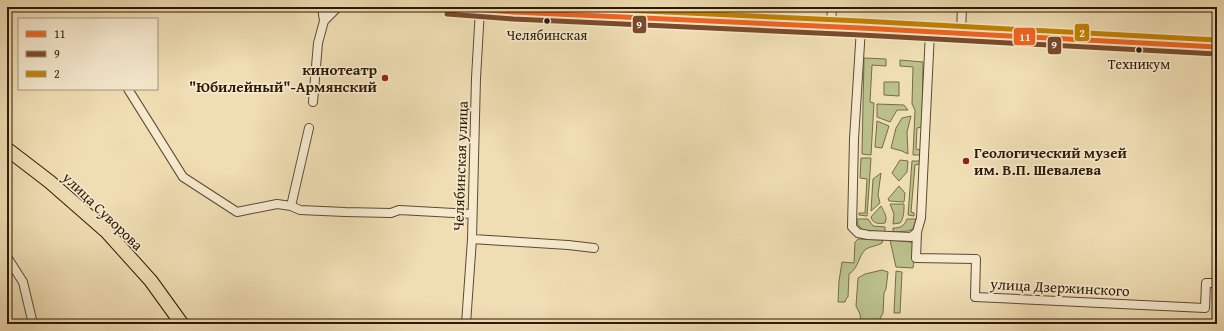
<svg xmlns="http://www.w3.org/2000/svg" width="1224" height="331" font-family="'Gentium Book Plus',serif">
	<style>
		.green { fill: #bbc08b; stroke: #746c48 }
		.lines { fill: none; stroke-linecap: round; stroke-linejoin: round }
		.minor-casing { stroke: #5e4a30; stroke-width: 10 }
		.secondary-casing { stroke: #2d1904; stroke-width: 14 }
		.primary-casing { stroke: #2d1904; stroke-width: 15 }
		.minor { stroke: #f5e9ce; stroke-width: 8 }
		.secondary { stroke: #f5e9ce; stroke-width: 12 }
		.primary { stroke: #efddb3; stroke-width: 13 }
		.bus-1-casing { stroke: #f5e9ce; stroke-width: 8 }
		.bus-2-casing { stroke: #f5e9ce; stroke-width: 8 }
		.bus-3-casing { stroke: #f5e9ce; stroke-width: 8 }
		.bus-1 { stroke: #f26522; stroke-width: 5 }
		.bus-2 { stroke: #7a4b2a; stroke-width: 5 }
		.bus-3 { stroke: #c48301; stroke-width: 5 }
		.bus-dot { fill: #2d1904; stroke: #f5e9ce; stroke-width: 1.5 }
		.poi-dot { fill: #8f2418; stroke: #f5e9ce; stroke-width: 1.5 }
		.labels { text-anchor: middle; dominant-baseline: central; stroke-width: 3.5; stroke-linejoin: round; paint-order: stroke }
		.bus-label { font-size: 14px; fill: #2d1904; stroke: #f5e9ce }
		.poi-label { font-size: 15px; font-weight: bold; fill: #2d1904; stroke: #f5e9ce; text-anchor: end }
		.street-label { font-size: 15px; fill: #2d1904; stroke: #f5e9ce }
		.line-badge { stroke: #f5e9ce; stroke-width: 1.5 }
		.badge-label { font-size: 11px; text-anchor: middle; font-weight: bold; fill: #fff }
	</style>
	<rect width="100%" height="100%" fill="#efddb3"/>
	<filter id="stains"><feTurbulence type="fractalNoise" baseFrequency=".005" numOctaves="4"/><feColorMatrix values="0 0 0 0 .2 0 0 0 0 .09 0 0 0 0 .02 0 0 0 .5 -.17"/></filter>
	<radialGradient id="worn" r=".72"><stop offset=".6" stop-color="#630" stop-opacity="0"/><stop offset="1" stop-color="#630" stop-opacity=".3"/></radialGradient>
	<path class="green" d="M864,58L886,59V66L872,65L870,102L874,103L871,155L862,154Z
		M900,60L923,62L922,127L917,128L916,149L920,150V155H913L915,110L912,104L913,67L900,66Z
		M884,82H899V96L884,95Z
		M877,104L904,105L908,110H897L890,122L877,117Z
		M911,116L907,132L908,154L902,151L891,148L896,128L902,118Z
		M877,121L889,126L882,148L875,147Z
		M861,158H871L867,216L859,215V213H865L867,179L860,178Z
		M900,160L908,161L907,172L899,181L892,173Z
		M912,161H920L919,164L915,165L911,212L914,213V216L908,215Z
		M881,173L878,195L880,203L871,211L873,179Z
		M899,186L905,193L904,202L889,201L888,199Z
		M890,204H904C904,211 904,218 900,223L893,224L894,214Z
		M881,206C884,212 888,217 885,223C879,224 873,224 871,217Z
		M857,219H868L873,226L885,227V232L863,230L858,225Z
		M907,219H916L913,229L908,231L893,232V228C901,228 904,226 907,219Z
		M858,239L883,240L882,243C877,246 871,246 866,249C858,256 859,268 849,274L848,297L846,299L845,302H838L839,281L842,262L854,263L855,242Z
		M890,240L911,242C917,249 914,259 913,268L896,267Z
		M882,270L888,272L886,289L884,293L883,313L877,324H861L860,314L856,306L858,278L865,274Z
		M896,271L902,272L900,313H894Z"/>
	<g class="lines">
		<defs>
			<path id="minor" d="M324,21L338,7
				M831,26L832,7
				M861,28L854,139L852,227L858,233L868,235L911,237L917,232
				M930,32L921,218L917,232L916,258L976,259L975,297L1205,308L1206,283H1217
				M961,33L962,7
				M128,89L183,177L237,212L277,204L291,206L300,210L345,212L391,213L399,210L472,214
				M313,102L318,43L324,21L322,7
				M291,206L309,128
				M472,239L568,245L594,248
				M7,257L23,282L33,324
				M466,324L472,239L476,78L480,9"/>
			<path id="secondary" d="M448,7L513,12L861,28L1217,47"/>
			<path id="primary" d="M7,149L50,182L106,231L151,281L182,324"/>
		</defs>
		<use href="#minor" class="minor-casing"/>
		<use href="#secondary" class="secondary-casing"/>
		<use href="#primary" class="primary-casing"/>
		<use href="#minor" class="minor"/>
		<use href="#secondary" class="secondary"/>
		<use href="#primary" class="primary"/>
		<defs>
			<path id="bus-1" d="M448,7L513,12L861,28L1217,47"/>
			<path id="bus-2" d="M447,14L513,19L861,35L1217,54"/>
			<path id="bus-3" d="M557,7L861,21L1217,40"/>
		</defs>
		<use href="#bus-1" class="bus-1-casing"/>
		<use href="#bus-2" class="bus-2-casing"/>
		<use href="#bus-3" class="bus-3-casing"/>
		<use href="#bus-1" class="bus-1"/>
		<use href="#bus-2" class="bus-2"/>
		<use href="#bus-3" class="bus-3"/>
	</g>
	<g class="bus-dot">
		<circle cx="547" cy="21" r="3.5"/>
		<circle cx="1139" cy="50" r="3.5"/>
	</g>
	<g class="poi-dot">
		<circle cx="385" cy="78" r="4"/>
		<circle cx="966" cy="161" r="4"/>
	</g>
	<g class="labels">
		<g class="bus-label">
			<text x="547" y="35">Челябинская</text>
			<text x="1139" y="64">Техникум</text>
		</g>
		<g class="poi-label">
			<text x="377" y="69">кинотеатр<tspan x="377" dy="17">"Юбилейный"-Армянский</tspan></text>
			<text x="974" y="152" text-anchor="start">Геологический музей<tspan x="974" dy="17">им. В.П. Шевалева</tspan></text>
		</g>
		<g class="street-label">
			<text transform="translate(460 166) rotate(-88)">Челябинская улица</text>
			<text transform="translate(103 211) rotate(44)">улица Суворова</text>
			<text transform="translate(1060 287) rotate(3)">улица Дзержинского</text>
		</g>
	</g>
	<g class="line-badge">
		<rect x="632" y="15" width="15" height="19" rx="4" fill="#7a4b2a"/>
		<rect x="1074" y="23" width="16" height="19" rx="4" fill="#c48301"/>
		<rect x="1013" y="27" width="23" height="19" rx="4" fill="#f26522"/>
		<rect x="1047" y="36" width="15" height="19" rx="4" fill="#7a4b2a"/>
	</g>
	<g class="badge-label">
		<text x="639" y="29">9</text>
		<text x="1082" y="37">2</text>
		<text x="1025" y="41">11</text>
		<text x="1054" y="49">9</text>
	</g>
	<rect width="1224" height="331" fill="none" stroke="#efddb3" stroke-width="24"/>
	<rect x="8" y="8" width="1208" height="315" fill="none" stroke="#2d1904" stroke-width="2"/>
	<rect x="12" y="12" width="1200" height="307" fill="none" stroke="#2d1904"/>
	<rect x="18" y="18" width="140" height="72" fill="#f5e9ce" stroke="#a5967d"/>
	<rect x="26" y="31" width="20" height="6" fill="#f26522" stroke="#a5967d"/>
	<text x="54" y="38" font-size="12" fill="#2d1904">11</text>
	<rect x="26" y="51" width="20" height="6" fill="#7a4b2a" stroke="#a5967d"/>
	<text x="54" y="58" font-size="12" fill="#2d1904">9</text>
	<rect x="26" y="71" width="20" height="6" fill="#c48301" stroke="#a5967d"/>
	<text x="54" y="78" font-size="12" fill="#2d1904">2</text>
	<rect width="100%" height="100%" filter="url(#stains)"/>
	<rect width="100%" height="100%" fill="url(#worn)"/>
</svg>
